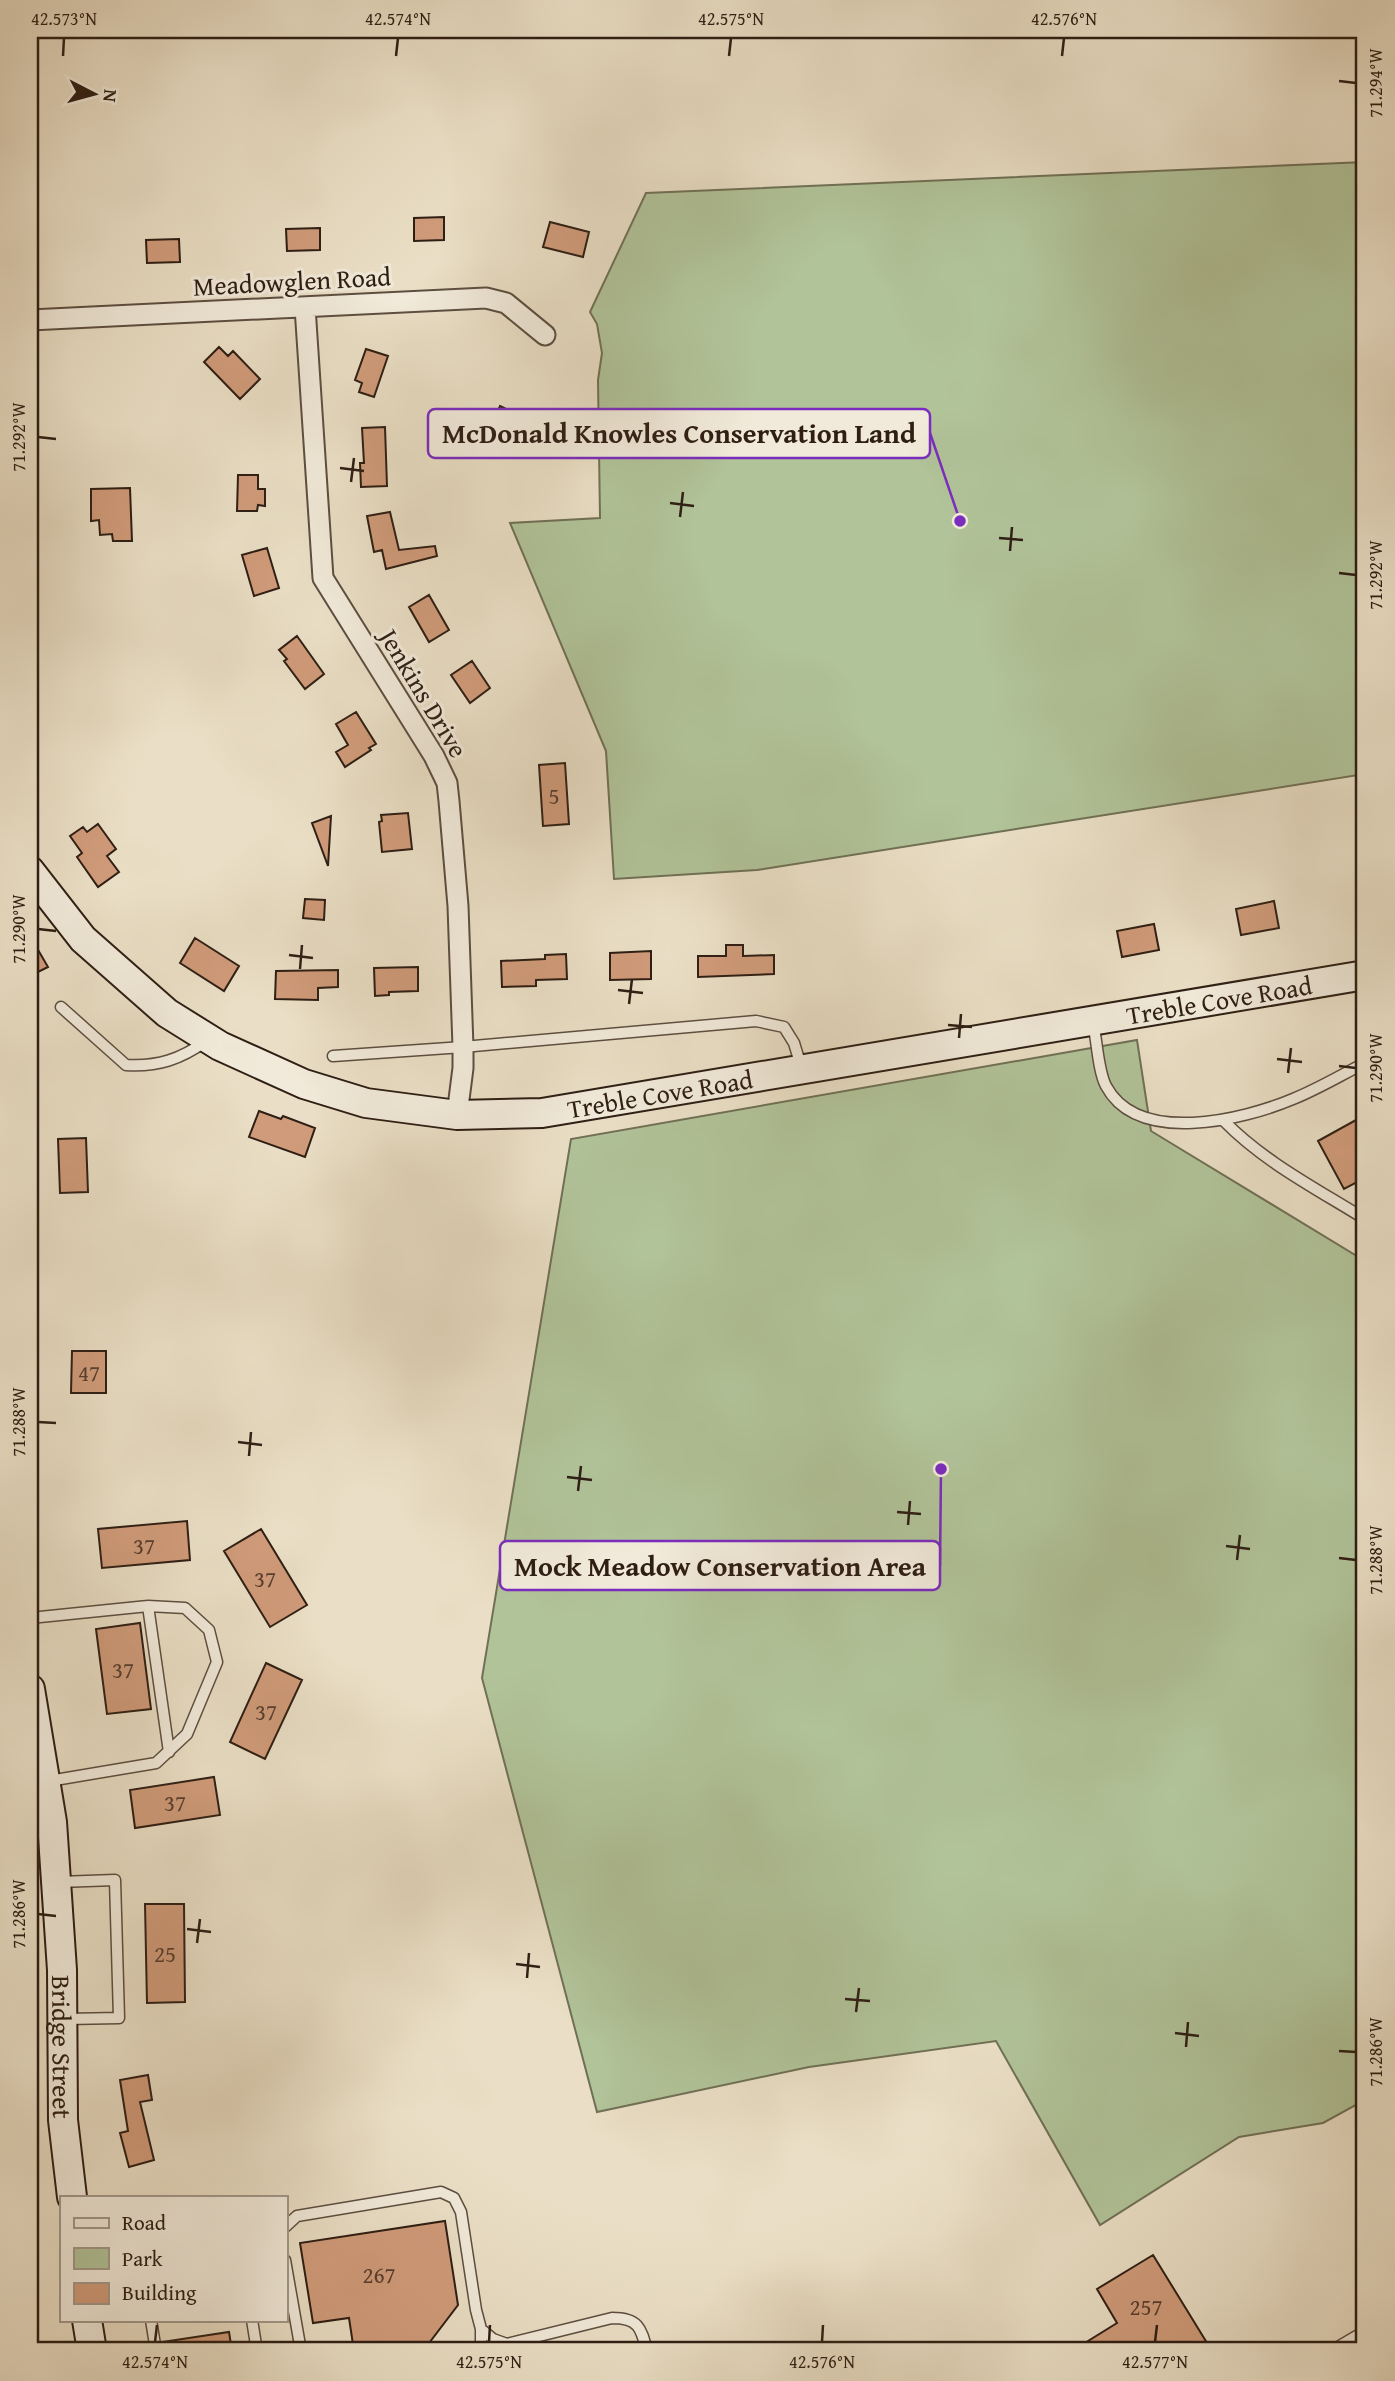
<svg xmlns="http://www.w3.org/2000/svg" width="1395" height="2381" font-family="'Gentium Book Plus',serif">
	<style>
		.green { fill: #b1c399; stroke: #707056; stroke-width: 2 }
		.building { fill: #d09b7a; stroke: #2e1e14; stroke-width: 2 }
		.lines { fill: none; stroke-linecap: round; stroke-linejoin: round }
		.service-casing { stroke: #5d4e40; stroke-width: 13 }
		.minor-casing { stroke: #5d4e40; stroke-width: 23 }
		.secondary-casing { stroke: #2e1e14; stroke-width: 32 }
		.service { stroke: #f1eada; stroke-width: 10 }
		.minor { stroke: #f1eada; stroke-width: 19 }
		.secondary { stroke: #f1eada; stroke-width: 28 }
		.ticks { fill: none; stroke: #2e1e14; stroke-width: 2.5 }
		.labels { text-anchor: middle; dominant-baseline: central; stroke-width: 6; stroke-linejoin: round; paint-order: stroke }
		.number-label { font-size: 23px; fill: #563d2e }
		.street-label { font-size: 26px; fill: #2e1e14; stroke: #f1eada }
		.leader { fill: none; stroke: #7b2cbf; stroke-width: 2.5 }
		.callout-dot { fill: #7b2cbf; stroke: #f1eada; stroke-width: 2.5 }
		.callout { fill: #f1eada; stroke: #7b2cbf; stroke-width: 2.5 }
		.callout-label { font-size: 28px; text-anchor: middle; font-weight: bold; fill: #2e1e14 }
		.neatline { fill: none; stroke: #2e1e14; stroke-width: 2.5 }
		.ticks-label { font-size: 18px; text-anchor: middle; fill: #2e1e14 }
	</style>
	<rect width="100%" height="100%" fill="#eadfc6"/>
	<filter id="stains"><feTurbulence type="fractalNoise" baseFrequency=".00286" numOctaves="4"/><feColorMatrix values="0 0 0 0 .2 0 0 0 0 .09 0 0 0 0 .02 0 0 0 .5 -.17"/></filter>
	<radialGradient id="worn" r=".72"><stop offset=".6" stop-color="#630" stop-opacity="0"/><stop offset="1" stop-color="#630" stop-opacity=".3"/></radialGradient>
	<path class="green" d="M1365,162V774L757,870L614,879L606,751L510,523L600,518L598,380L602,353L597,324L590,312L646,193Z
		M1137,1040L1151,1131L1365,1261V2100L1323,2123L1239,2137L1100,2225L996,2041L809,2067L597,2112L482,1678L571,1139Z"/>
	<path class="building" d="M444,217V240L414,241V218Z
		M550,222L589,232L583,257L543,247Z
		M320,228V250L287,251L286,229Z
		M179,239L180,262L147,263L146,240Z
		M219,347L228,356L233,351L260,379L240,399L204,362Z
		M366,349L388,356L374,397L359,392L362,383L355,380Z
		M500,406L539,425L528,446L490,428Z
		M385,427L387,486L361,487L360,463H364L362,428Z
		M238,475H258V489H265V506L258,505L257,511H237Z
		M130,488L132,541H113L112,534L100,535L99,520L91,521V489Z
		M390,512L399,550L435,546L437,556L386,569L382,550L374,552L367,516Z
		M267,548L279,588L254,596L242,555Z
		M429,595L449,630L429,642L409,607Z
		M297,636L324,674L305,689L284,661L287,659L279,650Z
		M472,661L490,688L470,703L451,675Z
		M356,712L376,744L369,748L371,750L345,767L336,752L348,745L336,724Z
		M565,763L569,824L543,826L539,765Z
		M408,813L412,849L382,852L379,822L382,821L381,815Z
		M331,816L328,866L312,823Z
		M98,824L116,849L107,856L119,872L98,887L77,857L82,853L70,836L83,827L87,832Z
		M305,899L325,900L324,920L303,918Z
		M1274,901L1279,928L1241,935L1236,909Z
		M1154,924L1159,950L1122,957L1117,931Z
		M30,936L48,967L30,976Z
		M195,938L239,966L224,991L180,963Z
		M726,945H743V956L774,955V974L698,977V956H726Z
		M651,951V979L610,980V953Z
		M566,954L567,979L536,980V986L502,987L501,961L545,959V955Z
		M418,967V991L389,992V995L375,996L374,968Z
		M338,970V987L318,988V1000L275,999L276,971Z
		M259,1111L281,1119L283,1116L315,1128L305,1157L249,1137Z
		M1365,1115V1178L1344,1189L1318,1141Z
		M86,1138L88,1192L60,1193L58,1139Z
		M72,1351H106V1393H71Z
		M187,1521L190,1560L102,1568L98,1529Z
		M261,1529L307,1605L270,1627L224,1551Z
		M140,1623L151,1709L107,1714L96,1629Z
		M266,1663L302,1680L265,1759L230,1742Z
		M214,1777L220,1815L135,1828L130,1790Z
		M145,1904H184L185,2002L147,2003Z
		M148,2075L152,2100L140,2102L154,2160L129,2167L120,2133L128,2131L120,2080Z
		M445,2221L458,2305L423,2351H354L349,2318L313,2323L300,2243Z
		M1153,2255L1212,2351H1072L1117,2323L1097,2289Z
		M229,2332L232,2351H163L162,2342Z"/>
	<g class="lines">
		<defs>
			<path id="service" d="M61,1007L126,1065C158,1067 181,1059 206,1041
				M1093,1023C1097,1040 1098,1071 1106,1086C1138,1146 1243,1120 1293,1099C1318,1089 1341,1075 1365,1063
				M333,1056L463,1047L756,1021L784,1027L794,1043L801,1066
				M1224,1121C1264,1162 1317,1189 1365,1219
				M148,1606L169,1752
				M30,1618L148,1606L185,1608L209,1630L217,1662L187,1734L156,1763L49,1781
				M59,1882L115,1880L119,2018L66,2019
				M285,2227L297,2216L441,2192L454,2198L461,2212L476,2310L481,2329L493,2339L507,2344L612,2318C639,2318 641,2328 647,2351
				M285,2260L301,2351
				M151,2320L156,2351
				M252,2320L257,2351
				M481,2351V2329
				M1331,2351L1365,2331"/>
			<path id="minor" d="M305,307L323,578L434,756L447,783L449,801L458,906L463,1047V1068L457,1115
				M30,320L486,298L506,303L545,335"/>
			<g id="secondary">
				<path id="s1" d="M30,871L83,939L167,1013L220,1046L304,1084L366,1103L457,1115L542,1113L1365,975"/>
				<path id="s2" d="M30,1689L52,1822L62,1970L63,2120L72,2197"/>
				<path d="M87,2320L92,2351"/>
			</g>
		</defs>
		<use href="#service" class="service-casing"/>
		<use href="#minor" class="minor-casing"/>
		<use href="#secondary" class="secondary-casing"/>
		<use href="#service" class="service"/>
		<use href="#minor" class="minor"/>
		<use href="#secondary" class="secondary"/>
	</g>
	<path class="ticks" d="M63,56L64,38M396,56L398,38M729,56L731,38M1062,56L1064,38M1339,81L1356,83M38,437L56,439M340,468L364,471M351,482L354,458M670,503L694,506M680,517L683,492M999,538L1023,540M1010,551L1012,527M1339,573L1356,575M38,929L56,931M289,955L313,958M300,969L302,945M618,990L643,993M629,1004L632,979M948,1025L972,1027M959,1038L961,1014M1277,1059L1302,1062M1339,1066L1356,1068M1288,1073L1291,1048M38,1422L56,1423M238,1442L262,1445M249,1456L251,1432M567,1477L592,1480M578,1491L581,1466M897,1512L921,1514M908,1525L910,1501M1226,1546L1250,1549M1339,1558L1356,1560M1237,1560L1240,1535M38,1914L56,1916M187,1929L211,1932M197,1943L200,1919M516,1964L540,1967M527,1978L529,1953M845,1999L870,2001M856,2012L859,1988M1175,2033L1199,2036M1186,2047L1188,2022M1339,2051L1356,2052M155,2342L157,2325M489,2342L490,2325M822,2342L823,2325M1155,2342L1157,2325"/>
	<g class="labels">
		<g class="number-label">
			<text x="554" y="795">5</text>
			<text x="89" y="1372">47</text>
			<text x="144" y="1545">37</text>
			<text x="265" y="1578">37</text>
			<text x="123" y="1669">37</text>
			<text x="266" y="1711">37</text>
			<text x="175" y="1802">37</text>
			<text x="165" y="1953">25</text>
			<text x="379" y="2274">267</text>
			<text x="1146" y="2306">257</text>
		</g>
		<g class="street-label">
			<text transform="translate(292 281) rotate(-3)">Meadowglen Road</text>
			<text transform="translate(424 693) rotate(59)">Jenkins Drive</text>
			<text stroke="none"><textPath href="#s1" startOffset="1281">Treble Cove Road</textPath></text>
			<text stroke="none"><textPath href="#s1" startOffset="714">Treble Cove Road</textPath></text>
			<text stroke="none"><textPath href="#s2" startOffset="360">Bridge Street</textPath></text>
		</g>
	</g>
	<path class="leader" d="M960 521L930 433M941 1469L940 1566"/>
	<g class="callout-dot">
		<circle cx="960" cy="521" r="7"/>
		<circle cx="941" cy="1469" r="7"/>
	</g>
	<g class="callout">
		<rect x="428" y="409" width="502" height="49" rx="7"/>
		<rect x="500" y="1541" width="440" height="49" rx="7"/>
	</g>
	<g class="callout-label">
		<text x="679" y="443">McDonald Knowles Conservation Land</text>
		<text x="720" y="1576">Mock Meadow Conservation Area</text>
	</g>
	<rect width="1395" height="2381" fill="none" stroke="#eadfc6" stroke-width="77"/>
	<rect x="60" y="2196" width="228" height="126" fill="#f1eada" stroke="#a3988b" stroke-width="2"/>
	<rect x="74" y="2218" width="35" height="10" fill="#f1eada" stroke="#a3988b" stroke-width="2"/>
	<text x="122" y="2230" font-size="21" fill="#2e1e14">Road</text>
	<rect x="74" y="2248" width="35" height="21" fill="#b1c399" stroke="#a3988b" stroke-width="2"/>
	<text x="122" y="2266" font-size="21" fill="#2e1e14">Park</text>
	<rect x="74" y="2283" width="35" height="21" fill="#d09b7a" stroke="#a3988b" stroke-width="2"/>
	<text x="122" y="2300" font-size="21" fill="#2e1e14">Building</text>
	<g transform="translate(94 94) rotate(96)" stroke="#f1eada" stroke-width="5" paint-order="stroke">
	<path d="M0-5L12 26L0 18L-12 26Z" fill="#2e1e14"/>
	<text y="-10" font-size="19" font-weight="bold" text-anchor="middle" fill="#2e1e14">N</text>
	</g>
	<rect x="38" y="38" width="1318" height="2304" class="neatline"/>
	<g class="ticks-label">
		<text x="64" y="25">42.573°N</text>
		<text x="398" y="25">42.574°N</text>
		<text x="731" y="25">42.575°N</text>
		<text x="1064" y="25">42.576°N</text>
		<text transform="translate(1376 83) rotate(-90)" y="6">71.294°W</text>
		<text transform="translate(19 437) rotate(-90)" y="6">71.292°W</text>
		<text transform="translate(1376 575) rotate(-90)" y="6">71.292°W</text>
		<text transform="translate(19 929) rotate(-90)" y="6">71.290°W</text>
		<text transform="translate(1376 1068) rotate(-90)" y="6">71.290°W</text>
		<text transform="translate(19 1422) rotate(-90)" y="6">71.288°W</text>
		<text transform="translate(1376 1560) rotate(-90)" y="6">71.288°W</text>
		<text transform="translate(19 1914) rotate(-90)" y="6">71.286°W</text>
		<text transform="translate(1376 2052) rotate(-90)" y="6">71.286°W</text>
		<text x="155" y="2368">42.574°N</text>
		<text x="489" y="2368">42.575°N</text>
		<text x="822" y="2368">42.576°N</text>
		<text x="1155" y="2368">42.577°N</text>
	</g>
	<rect width="100%" height="100%" filter="url(#stains)"/>
	<rect width="100%" height="100%" fill="url(#worn)"/>
</svg>
